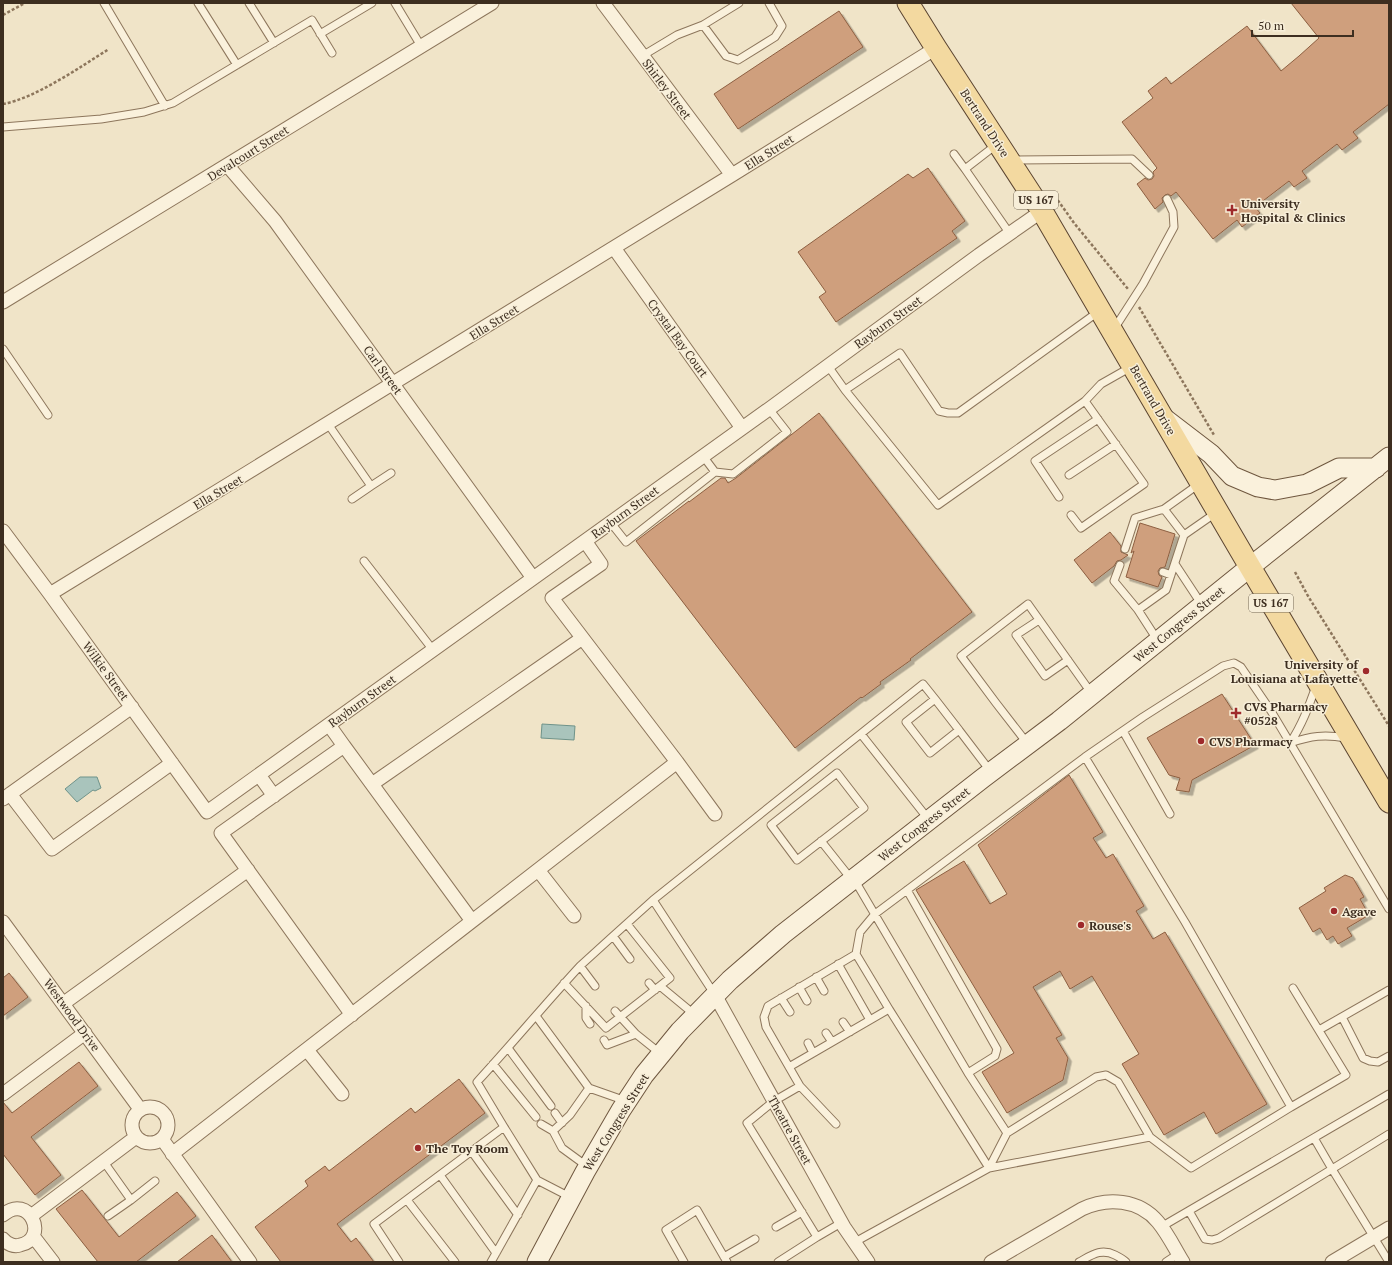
<svg xmlns="http://www.w3.org/2000/svg" width="1392" height="1265" font-family="'PT Serif',serif">
	<style>
		.water { fill: #a9c4bc; stroke: #6f938a }
		.building { fill: #cf9f7d; stroke: #8d5f41; filter: url(#shadow) }
		.lines { fill: none; stroke-linecap: round; stroke-linejoin: round }
		.service-casing { stroke: #8d765c; stroke-width: 9 }
		.minor-casing { stroke: #8d765c; stroke-width: 15 }
		.secondary-casing { stroke: #6f573f; stroke-width: 21 }
		.primary-casing { stroke: #5b4430; stroke-width: 23 }
		.path { stroke: #8d765c; stroke-width: 2.5; stroke-dasharray: 3 2; stroke-linecap: butt }
		.service { stroke: #faf1dc; stroke-width: 7 }
		.minor { stroke: #faf1dc; stroke-width: 13 }
		.secondary { stroke: #faf1dc; stroke-width: 19 }
		.primary { stroke: #f3d9a0; stroke-width: 21 }
		.poi-dot { fill: #9e2a2b; stroke: #f7eed8; stroke-width: 1.5 }
		.labels { text-anchor: middle; dominant-baseline: central; stroke-width: 3; stroke-linejoin: round; paint-order: stroke }
		.shield { fill: #f7eed8; stroke: #756857; stroke-width: 1 }
		.shield-label { font-size: 11px; font-weight: bold; fill: #3d2e20 }
		.street-label { font-size: 12px; fill: #3d2e20; stroke: #f7eed8 }
		.poi-label { font-size: 12px; font-weight: bold; fill: #3d2e20; stroke: #f7eed8; text-anchor: start }
	</style>
	<defs>
		<filter id="shadow"><feDropShadow dx="3.5" dy="3.5" stdDeviation="0" flood-color="#0004"/></filter>
	</defs>
	<rect width="100%" height="100%" fill="#f0e4c8"/>
	<path class="water" d="M542,724L575,726L574,740L541,738Z
		M80,777H97L101,788L95,791L93,790L77,802L65,789Z"/>
	<path class="building" d="M1291,3H1389V104L1353,132L1358,138L1342,150L1337,144L1302,171L1307,178L1294,187L1289,181L1255,207L1260,213L1242,227L1237,220L1213,239L1176,192L1171,196L1168,194L1165,195L1162,198L1163,202L1155,209L1137,184L1145,178L1148,180L1152,179L1154,176L1153,172L1157,168L1122,122L1153,98L1148,91L1166,77L1171,84L1247,26L1281,71L1299,56L1319,38Z
		M839,11L863,47L738,129L714,94Z
		M928,168L965,221L952,231L957,238L836,322L819,297L826,292L798,252L908,174L913,178Z
		M819,413L972,612L910,659L911,660L880,682L881,684L862,698L861,697L795,748L636,541L689,501V502L721,478H725L728,483L736,478Z
		M1140,523L1175,534L1165,567L1160,568L1158,571L1159,575L1162,577L1158,587L1126,577L1134,551L1131,553Z
		M1110,532L1121,546V552L1128,555L1121,560L1117,561L1114,566L1092,583L1074,560Z
		M1222,694L1255,745L1192,780L1189,792L1176,790L1180,778L1169,775L1147,738Z
		M1069,775L1103,832L1093,838L1106,858L1113,854L1144,906L1136,911L1153,939L1165,932L1267,1104L1216,1134L1204,1112L1164,1135L1122,1064L1139,1054L1092,976L1070,989L1060,971L1033,987L1062,1035L1056,1038L1068,1058L1063,1080L1007,1113L982,1072L1014,1053L916,890L964,861L990,904L1007,894L978,845Z
		M1345,875L1353,878L1364,897L1360,899L1369,915L1347,928L1352,936L1338,944L1333,936L1327,940L1320,928L1313,932L1299,908L1326,891L1324,888Z
		M9,973L28,997L3,1016V978Z
		M79,1062L98,1086L31,1137L61,1175L35,1195L3,1154V1102L12,1113Z
		M459,1079L485,1113L337,1224L351,1242L356,1238L374,1262H281L255,1227L308,1186L305,1181L325,1166L329,1171L411,1108L415,1113Z
		M82,1190L119,1237L177,1192L196,1216L136,1262H98L56,1209Z
		M212,1235L232,1262H177Z"/>
	<g class="lines">
		<defs>
			<path id="service" d="M104,3L165,106
				M198,3L237,65
				M249,3L274,43
				M395,3L421,46
				M703,25L726,56L738,60L775,37L782,26L769,3
				M320,34L372,3
				M642,56L677,35L703,25L739,3
				M3,127L101,119L144,112L173,103L312,20L332,53
				M996,145L965,169L1010,234
				M954,154L965,169
				M1013,160L1132,159L1149,175
				M1114,329L1143,284L1174,227L1173,212L1167,199
				M3,349L48,415
				M828,366L845,390L900,353L939,411L948,413H958L1098,312
				M845,390L938,505L1085,401
				M328,424L371,486L391,473
				M703,456L715,472
				M1069,475L1116,444
				M1059,497L1035,461L1098,419
				M352,499L371,486
				M1071,515L1081,528L1144,484L1085,401L1101,384L1131,367
				M611,523L626,542L715,472L733,474L787,432L769,409
				M1184,535L1217,512
				M1125,549L1135,518L1164,509
				M364,561L433,650
				M1175,564L1202,605
				M1120,565L1114,581L1138,610
				M1163,572L1171,575
				M1039,620L1016,635L1045,676L1068,660
				M1158,641L1138,610L1166,590L1184,535L1164,509L1199,484
				M959,730L935,699L906,722L930,753L959,730L991,772
				M1123,731L1170,814
				M861,734L929,820
				M1027,743L996,703L961,656L1028,604L1092,694
				M1290,743C1302,725 1309,706 1316,686
				M1290,743C1311,736 1324,734 1346,738
				M837,773L864,808L797,860L771,825Z
				M821,841L852,880
				M854,879L968,1073L1007,1133
				M907,890L997,1049L995,1056L968,1073
				M613,936L653,900
				M838,964L870,1020
				M816,977L824,991
				M564,983L606,1028L670,978L627,924
				M649,983L655,990
				M595,986L580,966L613,936L630,959
				M660,986L695,1015
				M799,987L807,1001
				M1293,988L1346,1075L1291,1107L1185,922L1085,757L1143,717L1223,666L1234,663L1241,667L1271,711L1389,909
				M715,995L653,900L923,684L935,699
				M781,998L790,1012
				M586,1006V1018L590,1024
				M889,1009L989,1168
				M615,1011L636,1034L661,1054
				M536,1016L589,1088L626,1101
				M1342,1017L1363,1058L1370,1061L1378,1062L1389,1056
				M843,1022L850,1032
				M1319,1030L1389,990
				M826,1033L832,1042
				M604,1040L607,1045L636,1034
				M808,1043L813,1053
				M508,1048L551,1106
				M493,1064L536,1117
				M789,1067L889,1009L856,954
				M555,1113L562,1123
				M541,1124L553,1131L562,1148L588,1167
				M836,1124L800,1086L766,1027L764,1017L768,1006L856,954L860,932L875,914L1085,757
				M504,1127L477,1082C512,1044 545,1004 580,966
				M553,1131L570,1115L589,1088
				M1389,1134L1332,1169L1389,1262
				M472,1152L518,1215
				M104,1162L131,1200L108,1216
				M989,1168L1007,1133L1096,1077L1106,1075L1118,1082L1150,1137
				M440,1175L496,1253
				M131,1200L155,1181
				M407,1200L455,1262
				M1189,1211L1205,1239L1212,1240L1219,1238L1332,1169L1314,1138
				M776,1227L802,1212
				M1161,1227L1389,1094
				M817,1237L841,1223
				M855,1242L989,1168L1150,1137L1191,1168L1291,1107
				M724,1257L755,1239
				M399,1262L374,1224L504,1127L537,1180
				M491,1262L537,1180L570,1197
				M684,1262L666,1230L697,1210L727,1262
				M778,1262L817,1237L747,1123L774,1101L800,1086
				M1079,1262C1092,1255 1101,1248 1115,1255C1119,1257 1123,1259 1126,1262
				M1166,1262L1178,1254"/>
			<path id="minor" d="M603,3L732,175
				M227,165L275,221L533,578
				M614,248L742,428
				M3,302L492,3
				M3,531L50,594L207,812L769,409L979,255L1042,211
				M585,541L601,564L552,598L677,762
				M50,594L732,175L936,48
				M329,725L344,746
				M259,775L274,796
				M372,784L581,639
				M10,794L52,849L172,763
				M3,799L132,707
				M538,870L574,916
				M3,922L140,1109
				M715,995L844,1227L868,1262
				M64,1003L248,870
				M352,1015L221,833L344,746L472,921
				M307,1050L342,1094
				M3,1094L85,1033
				M132 1125a18 18 0 1 1 36 0a18 18 0 1 1-36 0Z
				M162,1139L250,1262
				M172,1154L677,762L715,814
				M3,1215C29,1192 50,1239 20,1245C14,1247 7,1244 3,1239
				M31,1216L136,1137
				M33,1236L53,1262
				M991,1262L1082,1209C1107,1197 1139,1199 1158,1222C1168,1234 1175,1249 1183,1262
				M1332,1262L1389,1228"/>
			<path id="secondary" d="M1164,418L1211,454L1232,476L1258,487L1275,490L1307,484L1339,468H1376
				M537,1262L585,1172L621,1110L644,1075L680,1031L730,980L783,934L983,778L1059,721L1250,567L1389,457"/>
			<path id="primary" d="M908,3L936,48L1042,211L1250,567L1389,802"/>
		</defs>
		<use href="#service" class="service-casing"/>
		<use href="#minor" class="minor-casing"/>
		<use href="#secondary" class="secondary-casing"/>
		<use href="#primary" class="primary-casing"/>
		<path class="path" d="M3,15L25,3
			M3,104C36,98 80,67 109,49
			M1052,192L1074,223L1128,289
			M1139,307L1214,435
			M1295,572L1308,596L1389,726"/>
		<use href="#service" class="service"/>
		<use href="#minor" class="minor"/>
		<use href="#secondary" class="secondary"/>
		<use href="#primary" class="primary"/>
	</g>
	<g class="poi-dot">
		<path d="M1230 204h4v4h4v4h-4v4h-4v-4h-4v-4h4z"/>
		<circle cx="1366" cy="671" r="4"/>
		<path d="M1234 707h4v4h4v4h-4v4h-4v-4h-4v-4h4z"/>
		<circle cx="1201" cy="741" r="4"/>
		<circle cx="1334" cy="911" r="4"/>
		<circle cx="1081" cy="925" r="4"/>
		<circle cx="418" cy="1148" r="4"/>
	</g>
	<g class="labels">
		<g class="shield">
			<rect x="1014" y="191" width="44" height="18" rx="3"/>
			<rect x="1249" y="594" width="44" height="18" rx="3"/>
		</g>
		<g class="shield-label">
			<text x="1036" y="200">US 167</text>
			<text x="1271" y="603">US 167</text>
		</g>
		<g class="street-label">
			<text transform="translate(667 89) rotate(53)">Shirley Street</text>
			<text transform="translate(985 123) rotate(57)">Bertrand Drive</text>
			<text transform="translate(769 152) rotate(-32)">Ella Street</text>
			<text transform="translate(248 153) rotate(-32)">Devalcourt Street</text>
			<text transform="translate(494 322) rotate(-32)">Ella Street</text>
			<text transform="translate(888 322) rotate(-36)">Rayburn Street</text>
			<text transform="translate(678 338) rotate(54)">Crystal Bay Court</text>
			<text transform="translate(383 370) rotate(54)">Carl Street</text>
			<text transform="translate(1153 400) rotate(60)">Bertrand Drive</text>
			<text transform="translate(218 492) rotate(-31)">Ella Street</text>
			<text transform="translate(625 512) rotate(-36)">Rayburn Street</text>
			<text transform="translate(1179 624) rotate(-39)">West Congress Street</text>
			<text transform="translate(106 671) rotate(54)">Wilkie Street</text>
			<text transform="translate(362 701) rotate(-36)">Rayburn Street</text>
			<text transform="translate(924 824) rotate(-38)">West Congress Street</text>
			<text transform="translate(72 1015) rotate(54)">Westwood Drive</text>
			<text transform="translate(616 1122) rotate(-58)">West Congress Street</text>
			<text transform="translate(790 1130) rotate(61)">Theatre Street</text>
		</g>
		<g class="poi-label">
			<text x="1241" y="203">University<tspan x="1241" dy="14">Hospital &amp; Clinics</tspan></text>
			<text x="1358" y="664" text-anchor="end">University of<tspan x="1358" dy="14">Louisiana at Lafayette</tspan></text>
			<text x="1244" y="706">CVS Pharmacy<tspan x="1244" dy="14">#0528</tspan></text>
			<text x="1209" y="741">CVS Pharmacy</text>
			<text x="1342" y="911">Agave</text>
			<text x="1089" y="925">Rouse's</text>
			<text x="426" y="1148">The Toy Room</text>
		</g>
	</g>
	<rect width="1392" height="1265" fill="none" stroke="#3d2e20" stroke-width="8"/>
	<path d="M1252 30v6h101v-6" fill="none" stroke="#3d2e20" stroke-width="2"/>
	<text x="1258" y="30" font-size="12" fill="#3d2e20" stroke="#f7eed8" stroke-width="3" paint-order="stroke">50 m</text>
</svg>
